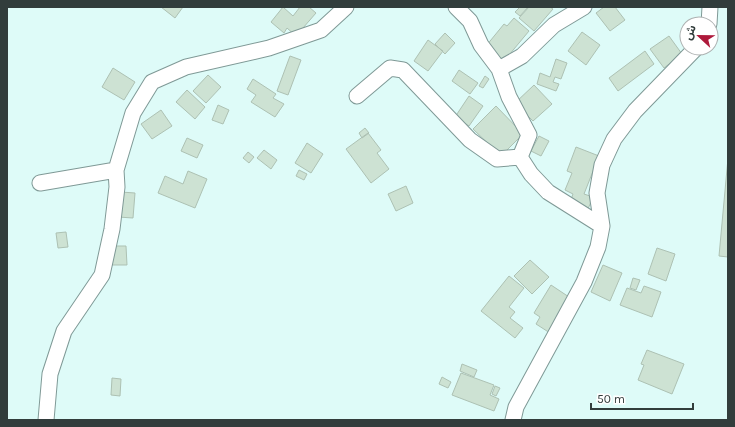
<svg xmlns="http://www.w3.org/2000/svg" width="735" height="427" font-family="Karla,'Noto Sans Arabic',sans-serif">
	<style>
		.building { fill: #cde2d3; stroke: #adc1b3 }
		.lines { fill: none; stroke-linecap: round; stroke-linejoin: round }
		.street-casing { stroke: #7f9996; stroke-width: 17 }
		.street { stroke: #fff; stroke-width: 15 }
	</style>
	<rect width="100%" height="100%" fill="#defbf8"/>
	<path class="building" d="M161,7H183L175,18Z
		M283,7L293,16L300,7H309L316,13L296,36L287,28L284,33L271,22Z
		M520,7H528L520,16L515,12Z
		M529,7H550L553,9L534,31L519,18Z
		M604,7H615L625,20L610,31L596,13Z
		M514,18L529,31L504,61L486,46L504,24L507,26Z
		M582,32L600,45L586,65L568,51Z
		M445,33L455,43L445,54L435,44Z
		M669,36L682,54L664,68L650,49Z
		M428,40L443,51L428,71L414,61Z
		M645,51L654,64L618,91L609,78Z
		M290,56L301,60L288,95L277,91Z
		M556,59L567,63L561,79L555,77L553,82L559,84L556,91L537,84L540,73L550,77Z
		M113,68L135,82L124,100L102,87Z
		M459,70L478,83L470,94L452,81Z
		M208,75L221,87L206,103L193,91Z
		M485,76L489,79L483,88L479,86Z
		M253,79L276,94L273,98L284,104L275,117L251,102L256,95L247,89Z
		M534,85L552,104L533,121L515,103Z
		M187,90L205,107L195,119L176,102Z
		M469,96L483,106L469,126L455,117Z
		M218,105L229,110L223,124L212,120Z
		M496,106L523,134L501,156L473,129Z
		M161,110L172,126L152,139L141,124Z
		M365,128L369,133L362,138L359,133Z
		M368,133L381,150L377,153L389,169L371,183L346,149Z
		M539,136L549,141L541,156L531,151Z
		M187,138L203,145L197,158L181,151Z
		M307,143L323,154L311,173L295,163Z
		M576,147L599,156L584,194L593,197L588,209L570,202L573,194L565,190L572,173L567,171Z
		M264,150L277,160L271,169L257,158Z
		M248,152L254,157L249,163L243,158Z
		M728,158V257L719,256Z
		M299,170L307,174L304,180L296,176Z
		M188,171L207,179L195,208L158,193L165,176L183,184Z
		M406,186L413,203L396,211L388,194Z
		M121,192L135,193L133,218L118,217Z
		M66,232L68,247L58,248L56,233Z
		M111,246H126L127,265H112Z
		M657,248L675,254L666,281L648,274Z
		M530,260L549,277L532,294L514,276Z
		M603,265L622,273L610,301L591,292Z
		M509,276L524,288L509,307L515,312L510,318L523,328L515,338L481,311Z
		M633,278L640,280L636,290L630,288Z
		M551,285L572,299L550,333L536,324L540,317L534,313Z
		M644,286L661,292L652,317L620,305L627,288L641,293Z
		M647,350L684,364L672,394L638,380L644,365L641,364Z
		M462,364L477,370L474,377L460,371Z
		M461,373L494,385L490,395L499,399L494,411L452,395Z
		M442,377L451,382L448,388L439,384Z
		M112,378L121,379L120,396L111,395Z
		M495,386L500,388L496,396L492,394Z"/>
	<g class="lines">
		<defs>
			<path id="street" d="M456,7L470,21L481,45L499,69L509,97L529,135L520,157L531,174L548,192L602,226
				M709,24L710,7
				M499,69L522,56L554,25L584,7
				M357,96L390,68L403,70L470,140L497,159L520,157
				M40,183L116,170
				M46,420L50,374L64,331L102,275L112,229L117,187L116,170L133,113L152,82L186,67L269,48L321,30L346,7
				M513,420L516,407L584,282L598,247L602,226L597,193L602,165L614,139L635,111L696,48"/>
		</defs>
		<use href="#street" class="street-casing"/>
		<use href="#street" class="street"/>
	</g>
	<rect width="735" height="427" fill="none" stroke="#323d3c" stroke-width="16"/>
	<g transform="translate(699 36) rotate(292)"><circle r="19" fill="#ffffff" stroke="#adb1b1"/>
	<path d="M0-3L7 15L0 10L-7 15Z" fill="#ae193b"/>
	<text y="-6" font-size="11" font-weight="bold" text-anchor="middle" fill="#323d3c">ش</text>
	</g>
	<path d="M591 403v6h102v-6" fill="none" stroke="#323d3c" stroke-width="2"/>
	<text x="597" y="403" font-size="12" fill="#323d3c" stroke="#ffffff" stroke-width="3" paint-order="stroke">50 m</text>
</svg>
